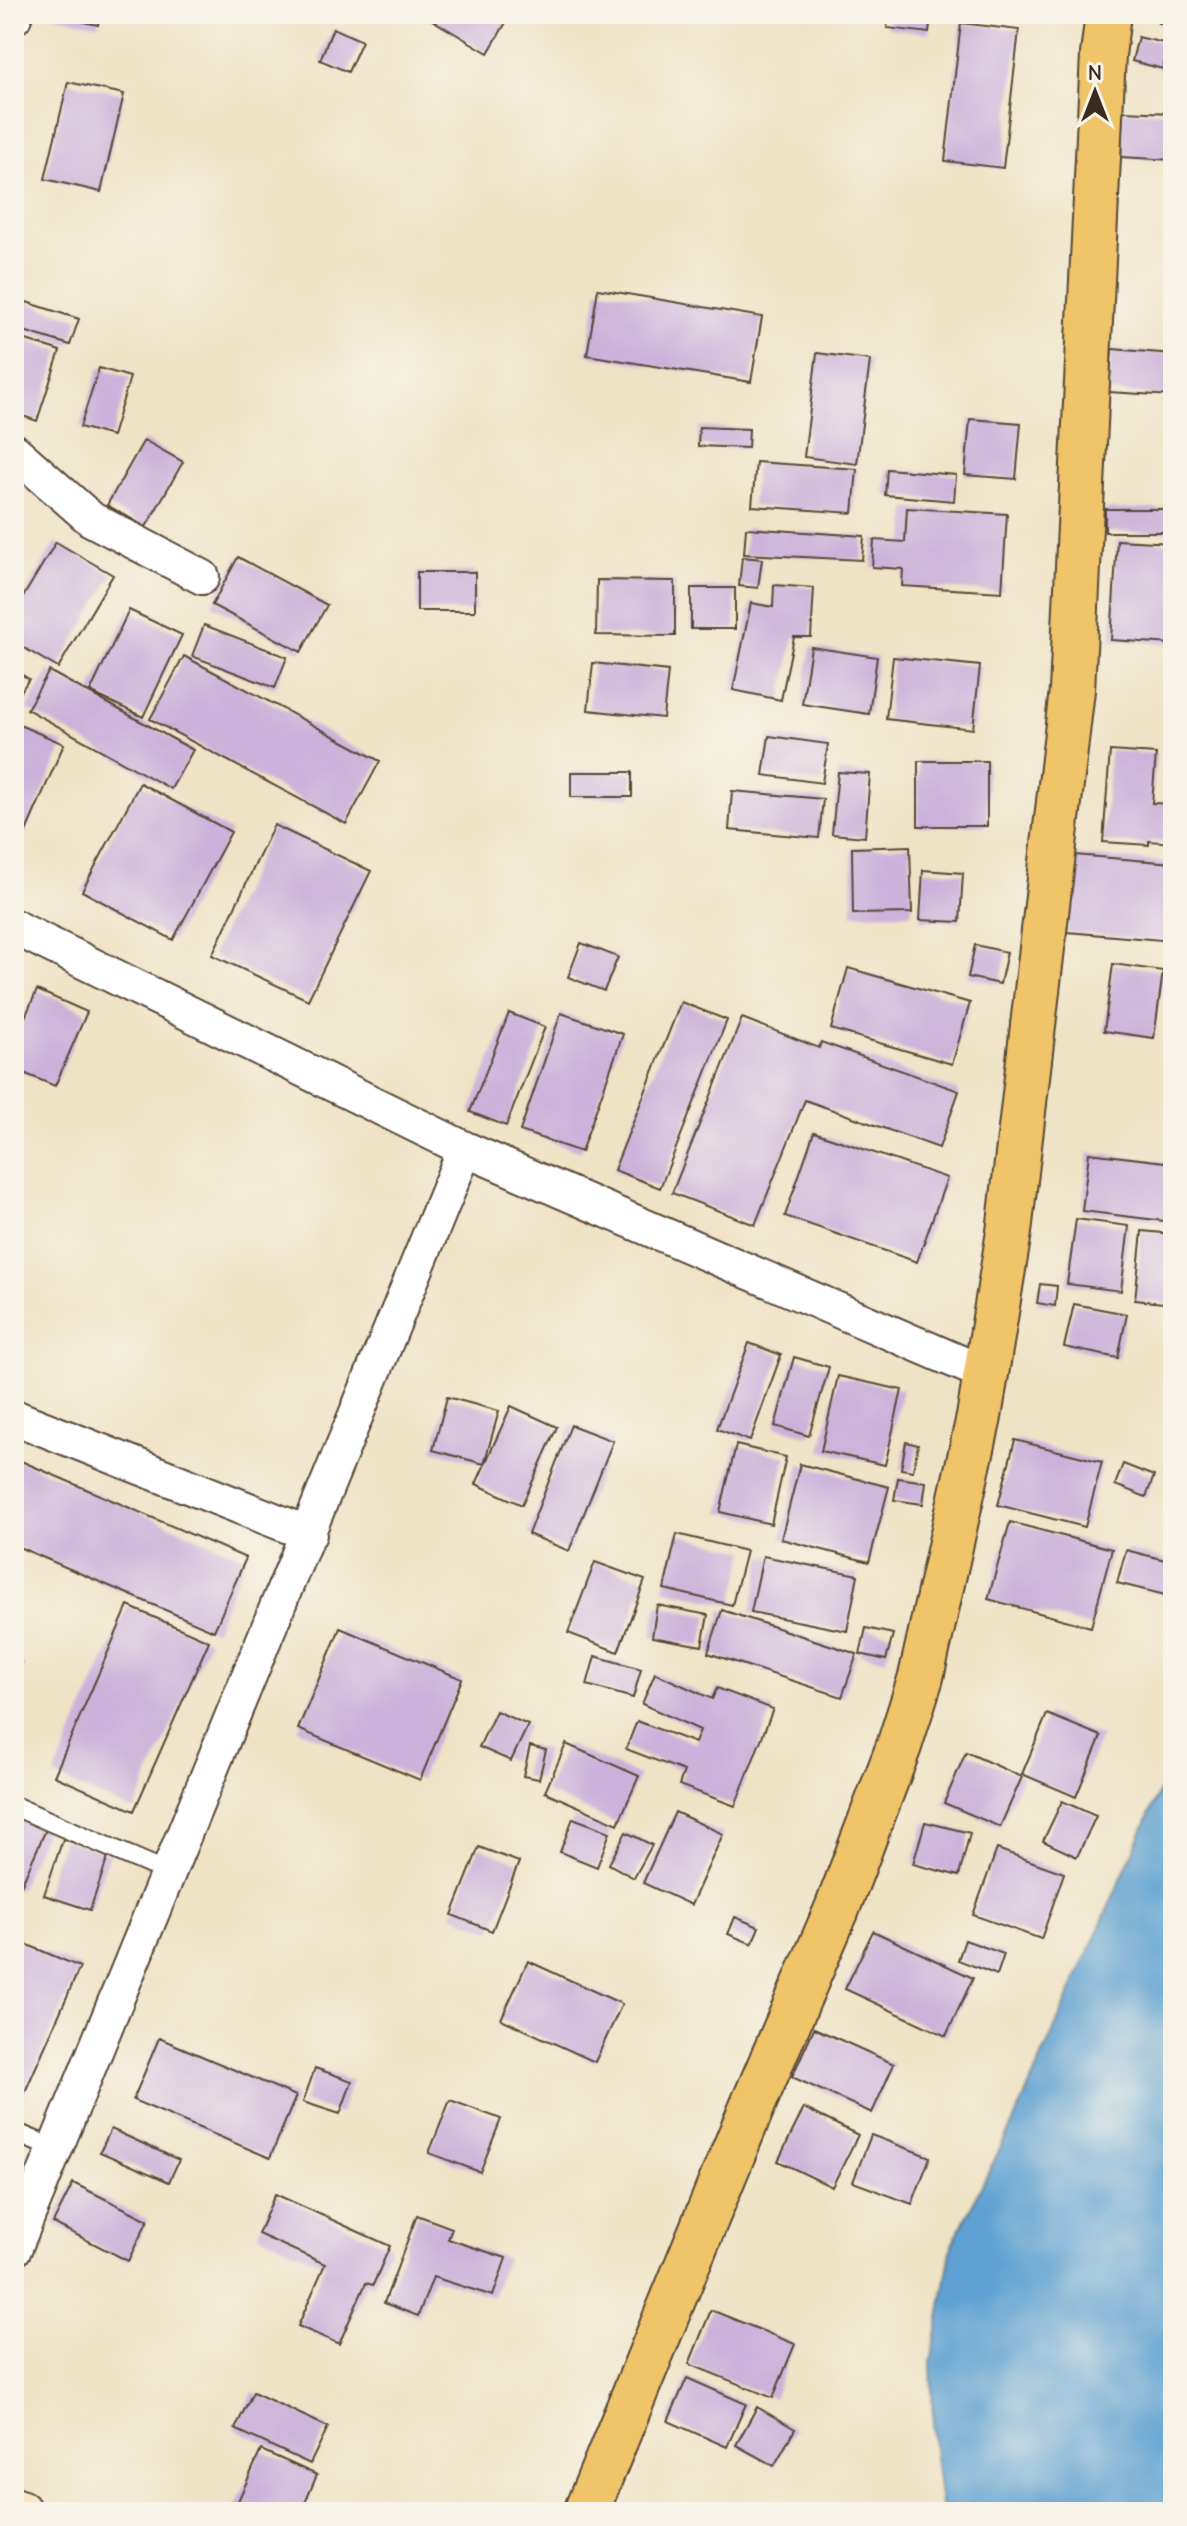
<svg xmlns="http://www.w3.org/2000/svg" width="1187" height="2526" font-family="'Comic Neue',sans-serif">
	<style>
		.water { fill: #5ea1d2; stroke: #4c6678; stroke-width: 2 }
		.building { fill: #cbb2da }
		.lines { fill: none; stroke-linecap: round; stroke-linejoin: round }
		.service-casing { stroke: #564637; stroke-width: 22 }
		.minor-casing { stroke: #564637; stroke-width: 38 }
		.secondary-casing { stroke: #564637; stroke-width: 48 }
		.trunk-casing { stroke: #564637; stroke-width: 48 }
		.service { stroke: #fff; stroke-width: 18 }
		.minor { stroke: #fff; stroke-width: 34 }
		.secondary { stroke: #f9e7c3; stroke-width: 44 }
		.trunk { stroke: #f0c469; stroke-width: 44 }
	</style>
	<rect width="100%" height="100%" fill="#f7f3e8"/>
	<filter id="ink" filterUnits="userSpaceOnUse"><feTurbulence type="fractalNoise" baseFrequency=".0125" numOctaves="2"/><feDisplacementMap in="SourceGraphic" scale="16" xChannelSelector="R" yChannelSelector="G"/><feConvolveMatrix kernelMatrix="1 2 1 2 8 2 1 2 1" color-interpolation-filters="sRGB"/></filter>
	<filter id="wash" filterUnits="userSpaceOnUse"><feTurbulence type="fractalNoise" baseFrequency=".006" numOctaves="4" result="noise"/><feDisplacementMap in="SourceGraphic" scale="32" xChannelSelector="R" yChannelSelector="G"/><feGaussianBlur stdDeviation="1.8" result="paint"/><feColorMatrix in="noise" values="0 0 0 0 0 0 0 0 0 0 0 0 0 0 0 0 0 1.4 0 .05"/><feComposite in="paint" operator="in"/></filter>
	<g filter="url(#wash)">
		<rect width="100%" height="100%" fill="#efe3c5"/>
		<path class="water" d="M1173,1761V2512H942L934,2449L931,2363L952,2245L1013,2123Z"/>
		<g id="blocks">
			<path class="building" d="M48,14H100L98,25Z
				M422,14H511L488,53Z
				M889,14H931L929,33L887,28Z
				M1159,14H1173V24L1158,23Z
				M961,23L1019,30L1003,168L945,161Z
				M333,28L362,41L348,72L320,60Z
				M1138,37L1168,44L1163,69L1132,61Z
				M68,82L124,94L101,192L45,179Z
				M1123,111L1173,113V160L1121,157Z
				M1165,286H1173V332H1166Z
				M598,289L762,317L751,382L587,355Z
				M14,298L79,319L70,345L14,328Z
				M14,336L60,351L37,421L14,413Z
				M1112,349L1173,354V396L1109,392Z
				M817,353L870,360L857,464L804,457Z
				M99,368L130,377L112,436L80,427Z
				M970,419L1021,423L1016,479L965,475Z
				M699,427L749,429L748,448L698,446Z
				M144,440L183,462L146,527L107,505Z
				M756,462L857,469L853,513L752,506Z
				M887,469L956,475L954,501L885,495Z
				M907,508L1007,514L1002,592L902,586L903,569L872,567L874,540L905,542Z
				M1105,509H1173V532H1105Z
				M746,528L864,536L862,560L744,554Z
				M1117,540L1173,543V644L1111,640Z
				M56,542L113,575L58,668L14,642V612Z
				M238,557L327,605L301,652L212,605Z
				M742,557L762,559L758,588L739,586Z
				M417,572H475V611H417Z
				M597,580L675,581V636L596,635Z
				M774,585L814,588L811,637H794L781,700L733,690L751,603L773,607Z
				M691,588H735V629H691Z
				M129,610L182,635L143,717L90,692Z
				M204,625L287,657L275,688L192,656Z
				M811,647L877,657L869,714L802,704Z
				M184,656L380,761L346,824L150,719Z
				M893,657L980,666L973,729L886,719Z
				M593,663L668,671L663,718L588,710Z
				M14,670L29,679L14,702Z
				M49,671L193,750L171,789L27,709Z
				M17,724L64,744L14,859V732Z
				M769,736L828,744L822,783L763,775Z
				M1110,751L1156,754L1152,803L1173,804V843L1149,841V845L1103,842Z
				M918,761H987V826H918Z
				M571,772H632V797H571Z
				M838,772L870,774L865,837L832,834Z
				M140,783L231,832L173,940L82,891Z
				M732,791L823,799L819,838L729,830Z
				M274,825L371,871L308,1000L212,955Z
				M910,846L912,913L853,914L852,848Z
				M1074,855L1173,863V941L1067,932Z
				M923,870L963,873L960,922L920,920Z
				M581,943L618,957L604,991L568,977Z
				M975,945L1007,952L1000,984L968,977Z
				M1113,964L1163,971L1154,1038L1104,1031Z
				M848,968L970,1003L952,1064L831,1029Z
				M37,990L87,1012L55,1086L14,1069V1042Z
				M681,1002L727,1020L660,1188L614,1170Z
				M509,1013L545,1027L506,1126L470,1112Z
				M561,1013L623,1034L581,1152L520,1131Z
				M742,1018L819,1048L821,1042L959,1091L939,1148L805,1100L755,1225L672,1193Z
				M814,1132L947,1178L917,1262L785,1216Z
				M1089,1153L1173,1163V1222L1082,1211Z
				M1076,1219L1129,1226L1121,1291L1067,1284Z
				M1142,1231L1173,1234V1304L1135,1300Z
				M1040,1284L1057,1286L1055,1306L1037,1303Z
				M1074,1304L1127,1314L1118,1358L1064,1347Z
				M749,1343L781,1355L750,1441L717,1429Z
				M794,1357L829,1367L809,1436L775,1426Z
				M838,1376L902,1390L885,1465L821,1451Z
				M447,1397L499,1411L484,1464L433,1450Z
				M511,1406L557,1427L522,1505L476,1484Z
				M571,1425L613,1441L569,1551L528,1534Z
				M1172,1436H1173V1470L1165,1468Z
				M1015,1440L1102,1462L1085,1527L998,1505Z
				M906,1442L918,1445L913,1471L901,1469Z
				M736,1445L786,1457L771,1524L720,1512Z
				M14,1458L246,1558L214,1631L14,1545Z
				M800,1464L889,1487L869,1562L781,1539Z
				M1123,1464L1154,1476L1146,1497L1115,1485Z
				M898,1478L926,1482L923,1504L894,1500Z
				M1010,1522L1112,1549L1091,1627L988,1599Z
				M677,1534L746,1551L732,1605L664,1589Z
				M1126,1550L1173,1562V1597L1117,1583Z
				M763,1556L858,1575L847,1631L751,1612Z
				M595,1562L645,1580L618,1652L568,1633Z
				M657,1605L708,1615L702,1646L652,1637Z
				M128,1606L209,1641L134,1811L54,1776Z
				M722,1610L857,1654L842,1697L708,1653Z
				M340,1628L462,1679L420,1780L298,1729Z
				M866,1628L893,1634L886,1660L860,1654Z
				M595,1656L641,1669L633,1698L587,1685Z
				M14,1659L21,1662L15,1681H14Z
				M655,1673L712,1699L717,1688L773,1709L735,1806L679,1785L684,1771L626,1749L637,1721L695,1743L700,1730L642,1704Z
				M496,1711L528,1725L511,1761L479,1747Z
				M1047,1714L1101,1736L1076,1797L1022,1774Z
				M566,1744L639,1776L618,1824L545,1792Z
				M530,1746L546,1750L539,1779L523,1776Z
				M966,1752L1022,1777L1000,1827L944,1803Z
				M1062,1801L1096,1816L1077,1857L1043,1841Z
				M14,1810L48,1825L19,1890L14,1888Z
				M675,1812L723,1834L691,1905L643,1883Z
				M573,1818L610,1832L597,1867L560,1852Z
				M925,1822L970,1833L959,1876L913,1864Z
				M626,1832L652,1845L634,1878L609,1864Z
				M63,1839L109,1854L90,1910L44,1895Z
				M479,1847L519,1862L492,1931L452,1915Z
				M997,1849L1064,1873L1041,1939L973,1915Z
				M735,1917L759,1927L752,1944L728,1934Z
				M873,1931L973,1978L946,2036L845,1989Z
				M965,1940L1004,1954L997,1975L958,1960Z
				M21,1942L80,1967L14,2117V1957Z
				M528,1961L622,2004L595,2062L501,2019Z
				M814,2028L894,2064L872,2113L792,2077Z
				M159,2038L296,2096L270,2158L133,2100Z
				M315,2068L352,2081L340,2114L303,2102Z
				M450,2100L501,2119L480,2172L429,2153Z
				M804,2108L858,2135L832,2187L778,2161Z
				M111,2129L179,2160L169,2182L100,2152Z
				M871,2135L930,2157L912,2204L853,2182Z
				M73,2183L148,2220L128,2261L53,2223Z
				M275,2194L390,2246L373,2285L366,2283L339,2344L298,2326L325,2264L258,2234Z
				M417,2215L452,2228L448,2239L506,2258L493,2296L433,2277L418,2316L384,2303Z
				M711,2310L795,2344L773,2398L689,2364Z
				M687,2378L746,2404L727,2447L668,2421Z
				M253,2392L328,2427L310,2464L235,2429Z
				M757,2407L795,2429L774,2466L736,2445Z
				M261,2450L317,2475L301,2512H233Z"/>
		</g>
	</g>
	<g filter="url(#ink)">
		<use href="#blocks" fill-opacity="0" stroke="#564637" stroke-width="2"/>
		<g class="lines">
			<defs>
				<path id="service" d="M14,1806L169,1873
					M14,2132L55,2149"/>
				<path id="minor" d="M14,17L15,14
					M14,451L91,519L202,577
					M14,927L465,1149L986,1374
					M14,1417L309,1534
					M14,2249L465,1149"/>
				<path id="secondary" d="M14,2510L19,2512"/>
				<path id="trunk" d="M586,2512L752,2107L837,1909L899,1746L921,1677L979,1417L1009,1232L1072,690L1103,55L1108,14"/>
			</defs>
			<use href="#service" class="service-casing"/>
			<use href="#minor" class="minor-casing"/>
			<use href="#secondary" class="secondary-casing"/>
			<use href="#trunk" class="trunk-casing"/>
			<use href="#service" class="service"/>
			<use href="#minor" class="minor"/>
			<use href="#secondary" class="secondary"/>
			<use href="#trunk" class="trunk"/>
		</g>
	</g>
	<rect width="1187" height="2526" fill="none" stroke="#f7f3e8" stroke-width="48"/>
	<g transform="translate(1095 92)" stroke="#f7f3e8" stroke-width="6" paint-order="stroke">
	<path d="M0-6L14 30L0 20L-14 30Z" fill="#3b2a1e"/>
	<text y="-12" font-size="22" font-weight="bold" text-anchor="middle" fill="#3b2a1e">N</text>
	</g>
</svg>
